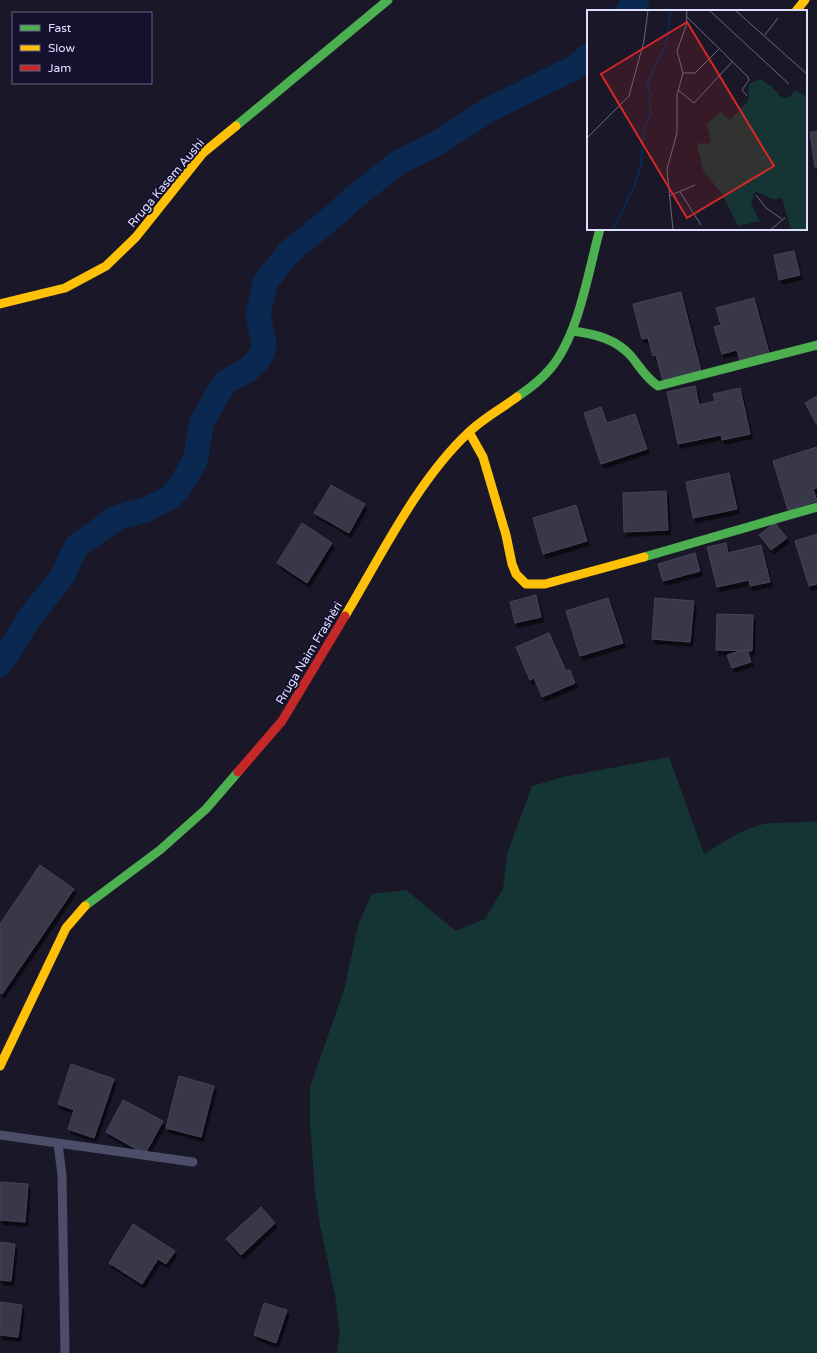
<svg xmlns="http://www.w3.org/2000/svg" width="817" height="1353" font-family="'Varela Round',sans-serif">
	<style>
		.green { fill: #143533 }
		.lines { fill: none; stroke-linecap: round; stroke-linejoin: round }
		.canal { stroke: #0b2850; stroke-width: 25 }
		.building { fill: #393749; stroke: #45435a; filter: url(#shadow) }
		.lane { stroke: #4c4d69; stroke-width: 9 }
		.fast { stroke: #4caf50; stroke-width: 9 }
		.slow { stroke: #ffc107; stroke-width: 9 }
		.jam { stroke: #c62828; stroke-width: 9 }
		.labels { text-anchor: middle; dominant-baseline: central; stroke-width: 4; stroke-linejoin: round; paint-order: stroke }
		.street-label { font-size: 12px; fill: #e0deff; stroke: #14112f }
		.inset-river { fill: none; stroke: #0b2850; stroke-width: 2 }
		.inset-road { fill: none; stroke: #69677e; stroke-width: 1 }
		.view { fill: #d62828; fill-opacity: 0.15; stroke: #d62828; stroke-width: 2 }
		.inset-edge { fill: none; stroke: #e0deff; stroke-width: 2 }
	</style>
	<defs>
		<filter id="shadow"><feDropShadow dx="2.5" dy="4.5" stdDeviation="0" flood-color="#0009"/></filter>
	</defs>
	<rect width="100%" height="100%" fill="#1a1828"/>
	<path class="green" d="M669,757L704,854C724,842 741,829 764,824C781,821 800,824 817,821V1353H337L340,1333L335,1295L320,1225L315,1192L310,1124V1087L344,990L359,922L372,894L406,890L456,931L485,919L503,889L507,854L532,786L563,777Z"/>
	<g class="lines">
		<path class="canal" d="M628,11L637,0
			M0,665L28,620L64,574L71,556L78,545L116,518L148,509L169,498L178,489L195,461L202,422L224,383L249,369L258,360L262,353L264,344L258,315L265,283L289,252L329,220L357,195L399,162L437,143L489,110L574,68L588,56"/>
	</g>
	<path class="building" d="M817,131V167H815L810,132Z
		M794,251L800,275L779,280L774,255Z
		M681,292L701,371L663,381L656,355L653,356L648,338L642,339L633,304Z
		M754,298L769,353L740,361L737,350L722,354L714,327L721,325L716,308Z
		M695,386L699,405L715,401L713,394L740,388L750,434L722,440L721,435L678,444L667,392Z
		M817,396V425L805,403Z
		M601,407L607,423L635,414L647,449L601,464L584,413Z
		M817,447V488L813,489L817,501L788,510L773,461Z
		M729,473L737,509L693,518L686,482Z
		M331,485L365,504L349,533L314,513Z
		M666,491L668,530L624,532L623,493Z
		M576,505L587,541L543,554L533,518Z
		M302,523L332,543L307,583L277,563Z
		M775,523L787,538L771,550L759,535Z
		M817,534V584L809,586L795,541Z
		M726,543L728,553L761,545L770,582L750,586L749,580L717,587L707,547Z
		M695,553L700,571L663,581L658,564Z
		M536,595L541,617L515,623L510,602Z
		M608,598L623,643L580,656L566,611Z
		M655,598L694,601L690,642L652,639Z
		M717,614L753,615L752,651L716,650Z
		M549,633L566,671L570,670L575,683L542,697L534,678L530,680L516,647Z
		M747,649L751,662L732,668L727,655Z
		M40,865L74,889L2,994L0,993V924Z
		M71,1064L114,1079L94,1138L68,1129L74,1110L58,1104Z
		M179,1076L214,1086L201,1137L166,1128Z
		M123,1100L163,1121L145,1154L106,1132Z
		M0,1182L28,1184L25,1222L0,1220Z
		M261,1207L275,1223L241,1255L226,1239Z
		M133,1224L175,1251L166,1264L158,1259L142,1284L109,1263Z
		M0,1242L15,1244L11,1281L0,1280Z
		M0,1302L22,1305L18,1337L0,1335Z
		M264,1303L287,1310L276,1343L254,1335Z"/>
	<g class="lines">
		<path class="lane" d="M0,1135L193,1162
			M58,1144L62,1175L65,1353"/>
		<path class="fast" d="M236,126L388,0
			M573,331C595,334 616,339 631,356C640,367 646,378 658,386L817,345
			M517,397C529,389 540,381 550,369C579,335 588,272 600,229
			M644,557L817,507
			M85,906L160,850L206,809L238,772"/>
		<path class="slow" d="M796,11L805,0
			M0,304L65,288L106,266L136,237L203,153L236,126
			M469,432L483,457L506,535L512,564L516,574L526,584H545L644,557
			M345,616C381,556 417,481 468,433C482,419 501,409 517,397
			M0,1066L66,928L85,906"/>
		<path class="jam" d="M238,772L282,721L345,616"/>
	</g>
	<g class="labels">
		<g class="street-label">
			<text transform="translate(166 183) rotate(-50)">Rruga Kasem Aushi</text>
			<text transform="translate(309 653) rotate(-59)">Rruga Naim Frashëri</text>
		</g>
	</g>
	<g transform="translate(587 10)">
		<rect width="220" height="220" fill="#1a1828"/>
		<path d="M173,69L184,76L195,88L203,87L208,80L220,87V220H204L195,188L185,189L168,181L164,194L173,211L151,216L135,184L116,160L110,135L114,133L121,134L124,131L120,114L133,102L143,110L161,91L162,74Z" fill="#143533"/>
		<path class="inset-river" d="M26,220L48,175L54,154L57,117L64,105L62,91L64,85L60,73L79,35L84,0"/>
		<path class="inset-road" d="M122,0L202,74M148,0L220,64M99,6L161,67L162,70L155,80L160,86M178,25L191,8M96,63H108L132,39M91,80L107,93L145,52M0,128L42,86L57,31L61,0M93,182L114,215M169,185L179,198L195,209M82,186L108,175M86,220L80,159L90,123V85L96,63L90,41L99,16L100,0M183,220L198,208"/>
		<path class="view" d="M100,12L187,156L100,208L14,64Z"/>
		<rect width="220" height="220" class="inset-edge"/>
	</g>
	<rect x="12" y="12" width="140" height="72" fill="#14112f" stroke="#666382"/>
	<rect x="20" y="25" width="20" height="6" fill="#4caf50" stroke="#666382"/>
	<text x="48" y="32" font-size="12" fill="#e0deff">Fast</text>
	<rect x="20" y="45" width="20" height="6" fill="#ffc107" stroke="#666382"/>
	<text x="48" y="52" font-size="12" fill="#e0deff">Slow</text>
	<rect x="20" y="65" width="20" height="6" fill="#c62828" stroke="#666382"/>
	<text x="48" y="72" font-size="12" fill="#e0deff">Jam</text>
</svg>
